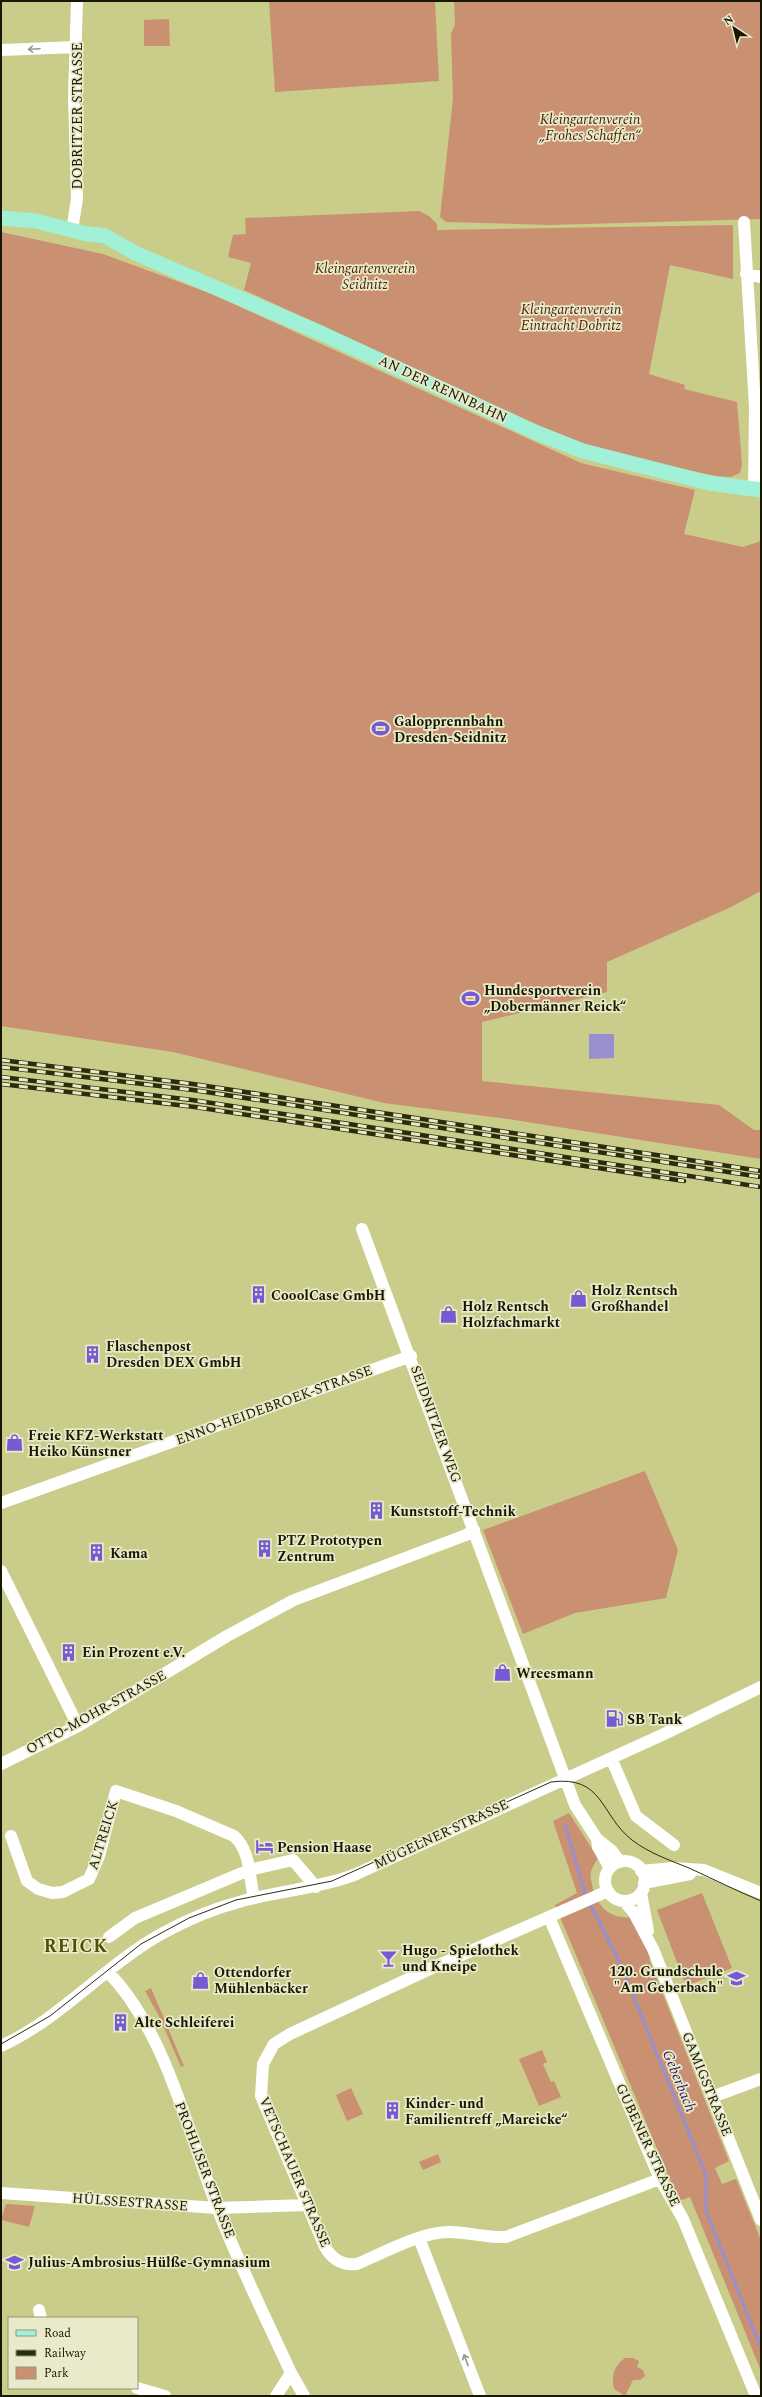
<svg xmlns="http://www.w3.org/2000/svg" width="762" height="2397" font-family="Spectral,serif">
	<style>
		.green { fill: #c99071 }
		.water { fill: #978fce }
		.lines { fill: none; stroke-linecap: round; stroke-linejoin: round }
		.stream { stroke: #978fce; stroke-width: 3 }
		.minor { stroke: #fff; stroke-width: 12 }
		.major { stroke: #a0f1d8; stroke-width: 15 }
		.tram { stroke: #2b2c0f; stroke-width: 1 }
		.rail-casing { stroke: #2b2c0f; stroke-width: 4.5 }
		.rail { stroke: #e8eac9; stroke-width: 3; stroke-dasharray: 9; stroke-linecap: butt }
		.oneway { stroke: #97978c }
		.labels { text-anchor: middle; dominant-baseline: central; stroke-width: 3.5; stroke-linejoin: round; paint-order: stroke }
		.street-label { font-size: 14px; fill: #181800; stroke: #e8eac9 }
		.park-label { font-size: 14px; font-style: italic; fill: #471e02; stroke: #e8eac9 }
		.poi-label { font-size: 14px; font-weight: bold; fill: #181800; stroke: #e8eac9; text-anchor: start }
		.water-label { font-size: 15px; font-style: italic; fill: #2d1761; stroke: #e8eac9 }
		.district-label { font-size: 18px; font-weight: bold; letter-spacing: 1px; fill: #505009; stroke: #e8eac9 }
	</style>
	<rect width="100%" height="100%" fill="#cacc8a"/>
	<path class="green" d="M269,1H435L439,81L275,92Z
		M454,1H761V219L550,225L446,222L440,217L453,99L451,34L455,24Z
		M169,19L170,46H144V20Z
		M419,211L429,216L437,224V230L733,225V279L670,265L649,374L685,385L684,389L737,402L742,465L740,473L731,477L716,476L640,460L582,443L533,423L244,290L251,263L228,257L233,235L246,234L245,218Z
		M1,232L103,254L212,294L581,463L695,490L684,534L743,547L761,541V891L729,908L607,962V992L482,1022V1081L719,1105L754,1130H761V1159L508,1119L384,1103L173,1052L1,1026Z
		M645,1471L678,1550L666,1598L575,1613L523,1634L483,1530Z
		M569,1813L598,1858C596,1862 592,1867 591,1872C590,1875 591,1880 592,1884C595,1905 610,1920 632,1917L652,1958L649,1959L729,2161L715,2168L722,2184L736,2179L761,2240V2371L690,2197L679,2201L555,1905L577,1893L553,1821Z
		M702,1893L732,1968L686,1986L657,1910Z
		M151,1988L184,2066L181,2067L159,2016L145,1991Z
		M542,2050L547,2062L543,2064L551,2082L554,2081L561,2097L539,2106L519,2059Z
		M351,2088L363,2114L347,2121L336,2095Z
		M438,2154L441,2162L423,2170L419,2162Z
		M6,2204L35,2206L29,2227L1,2220Z
		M625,2358H633L639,2361L637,2367L643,2370L645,2376L640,2380H633L625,2396L614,2389C611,2376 614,2366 625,2358Z"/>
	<path class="water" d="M589,1034H614V1058L589,1059Z"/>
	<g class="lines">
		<path class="stream" d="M565,1825L586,1897
			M589,1902L620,1963L706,2175V2211L761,2348"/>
		<path class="minor" d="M1,50L76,47
			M744,222L755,407L754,489
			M72,230L77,199L74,97L77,1
			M746,274L761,277
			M362,1229L575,1805L597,1839L612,1851L620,1862
			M1,1503L411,1356
			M1,1571L78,1726
			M611,1758L636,1816L674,1845
			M1,1764L78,1726L227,1636L294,1600L466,1535L474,1530
			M11,1836L27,1881L38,1889L52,1893L63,1892L89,1879L99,1856L116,1791L176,1811L234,1836C251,1851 249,1878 254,1898
			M597,1839L598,1847L610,1868
			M605 1881a20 20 0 1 1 40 0a20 20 0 1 1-40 0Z
			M641,1871L673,1868L704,1870L761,1893
			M644,1883L690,1874
			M608,1891L432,1968L290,2034L274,2044L263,2064L261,2096L325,2247C332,2259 342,2266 357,2264C383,2253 421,2232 449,2232C469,2232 486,2238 506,2237L660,2179
			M641,1893L648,1931
			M624,1901L634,1913L653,1949L761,2220
			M549,1917L660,2179L683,2219L756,2396
			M109,1937L135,1918L249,1870L293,1860L316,1887
			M108,1972C166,2032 187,2130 217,2207C238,2263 266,2318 291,2373L304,2396
			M1,2046C62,2018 105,1965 163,1933C187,1920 212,1909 239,1902C277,1891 316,1889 354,1875L662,1735L761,1687
			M712,2097L761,2079
			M1,2193L217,2208L306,2205
			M419,2238L480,2396
			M39,2310L41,2318
			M137,2388L165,2396
			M276,2396L291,2373"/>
		<path class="major" d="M1,218L36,221L83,233L105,236L135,253L323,334L537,433L583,451L709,483L761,490"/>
		<path class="tram" d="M1,2044L50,2016L141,1944L189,1918L236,1900L332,1881L551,1782C604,1775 600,1815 632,1840C649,1853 669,1860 689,1868C713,1879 737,1891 761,1901"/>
		<defs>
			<path id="rail" d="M1,1060L193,1084L761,1171
				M1,1067L193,1090L761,1177
				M1,1077L192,1100L761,1187
				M1,1084L195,1107L684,1181"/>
		</defs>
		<use href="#rail" class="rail-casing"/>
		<use href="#rail" class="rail"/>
	</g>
	<defs><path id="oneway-shaft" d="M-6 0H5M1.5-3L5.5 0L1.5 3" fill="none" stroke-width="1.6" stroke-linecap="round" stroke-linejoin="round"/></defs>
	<g class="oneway">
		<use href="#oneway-shaft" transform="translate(34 49) rotate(177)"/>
		<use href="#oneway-shaft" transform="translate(466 2360) rotate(-111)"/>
	</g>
	<defs>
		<symbol id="stadium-bare" viewBox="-9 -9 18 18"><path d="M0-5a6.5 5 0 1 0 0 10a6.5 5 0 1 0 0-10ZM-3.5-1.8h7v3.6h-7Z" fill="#755ad4" stroke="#e8eac9" stroke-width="2.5" paint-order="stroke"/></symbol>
		<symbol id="building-bare" viewBox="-9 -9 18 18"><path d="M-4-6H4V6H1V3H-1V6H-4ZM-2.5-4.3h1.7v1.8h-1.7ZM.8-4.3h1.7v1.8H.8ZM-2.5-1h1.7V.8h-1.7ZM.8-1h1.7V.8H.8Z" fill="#755ad4" stroke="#e8eac9" stroke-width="2.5" paint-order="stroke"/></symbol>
		<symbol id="shop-bare" viewBox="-9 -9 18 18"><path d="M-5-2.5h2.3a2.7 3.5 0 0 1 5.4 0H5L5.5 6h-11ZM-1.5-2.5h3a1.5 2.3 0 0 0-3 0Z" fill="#755ad4" stroke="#e8eac9" stroke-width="2.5" paint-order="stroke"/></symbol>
		<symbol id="fuel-bare" viewBox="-9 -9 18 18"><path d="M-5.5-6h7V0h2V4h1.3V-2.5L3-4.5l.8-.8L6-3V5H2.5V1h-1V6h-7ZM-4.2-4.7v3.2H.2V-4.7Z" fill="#755ad4" stroke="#e8eac9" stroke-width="2.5" paint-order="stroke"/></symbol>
		<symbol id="hotel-bare" viewBox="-9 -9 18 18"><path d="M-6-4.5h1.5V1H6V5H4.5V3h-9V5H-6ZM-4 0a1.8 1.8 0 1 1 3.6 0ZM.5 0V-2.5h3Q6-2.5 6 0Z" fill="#755ad4" stroke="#e8eac9" stroke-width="2.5" paint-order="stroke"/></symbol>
		<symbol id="bar-bare" viewBox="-9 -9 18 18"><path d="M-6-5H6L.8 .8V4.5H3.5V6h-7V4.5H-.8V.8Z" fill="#755ad4" stroke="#e8eac9" stroke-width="2.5" paint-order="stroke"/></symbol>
		<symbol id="school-bare" viewBox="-9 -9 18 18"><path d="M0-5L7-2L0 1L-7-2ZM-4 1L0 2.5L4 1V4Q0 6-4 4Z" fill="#755ad4" stroke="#e8eac9" stroke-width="2.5" paint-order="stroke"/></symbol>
	</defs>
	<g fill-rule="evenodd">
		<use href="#stadium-bare" x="368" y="716" width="25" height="25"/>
		<use href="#stadium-bare" x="458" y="986" width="25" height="25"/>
		<use href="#building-bare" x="246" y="1282" width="25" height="25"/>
		<use href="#shop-bare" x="566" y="1286" width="25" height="25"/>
		<use href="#shop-bare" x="436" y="1302" width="25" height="25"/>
		<use href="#building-bare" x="80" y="1342" width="25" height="25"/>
		<use href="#shop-bare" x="2" y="1430" width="25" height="25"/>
		<use href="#building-bare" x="364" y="1498" width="25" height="25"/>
		<use href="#building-bare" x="252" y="1536" width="25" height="25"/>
		<use href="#building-bare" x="84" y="1540" width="25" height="25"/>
		<use href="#building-bare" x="56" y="1640" width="25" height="25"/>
		<use href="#shop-bare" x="490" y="1660" width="25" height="25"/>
		<use href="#fuel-bare" x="602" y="1706" width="25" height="25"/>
		<use href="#hotel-bare" x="252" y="1834" width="25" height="25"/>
		<use href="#bar-bare" x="376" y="1946" width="25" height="25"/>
		<use href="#school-bare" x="724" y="1966" width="25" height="25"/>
		<use href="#shop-bare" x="188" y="1968" width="25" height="25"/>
		<use href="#building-bare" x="108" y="2010" width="25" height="25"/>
		<use href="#building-bare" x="380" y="2098" width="25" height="25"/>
		<use href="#school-bare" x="2" y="2250" width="25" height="25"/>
	</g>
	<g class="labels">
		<g class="street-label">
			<text transform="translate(77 116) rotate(-90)">DOBRITZER STRASSE</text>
			<text transform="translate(443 389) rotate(25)">AN DER RENNBAHN</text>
			<text transform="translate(274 1405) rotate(-20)">ENNO-HEIDEBROEK-STRASSE</text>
			<text transform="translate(436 1424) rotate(70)">SEIDNITZER WEG</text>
			<text transform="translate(96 1712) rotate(-29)">OTTO-MOHR-STRASSE</text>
			<text transform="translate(441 1834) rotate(-25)">MÜGELNER STRASSE</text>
			<text transform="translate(103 1835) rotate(-73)">ALTREICK</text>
			<text transform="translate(707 2084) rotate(68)">GAMIGSTRASSE</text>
			<text transform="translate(648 2145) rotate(65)">GUBENER STRASSE</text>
			<text transform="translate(205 2170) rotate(69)">PROHLISER STRASSE</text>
			<text transform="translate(295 2172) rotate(67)">VETSCHAUER STRASSE</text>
			<text transform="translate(130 2202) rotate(4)">HÜLSSESTRASSE</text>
		</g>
		<g class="park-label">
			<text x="590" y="119">Kleingartenverein<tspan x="590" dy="16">„Frohes Schaffen“</tspan></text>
			<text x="365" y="268">Kleingartenverein<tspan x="365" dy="16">Seidnitz</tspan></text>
			<text x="571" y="309">Kleingartenverein<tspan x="571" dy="16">Eintracht Dobritz</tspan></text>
		</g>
		<g class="poi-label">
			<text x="394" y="721">Galopprennbahn<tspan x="394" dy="16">Dresden-Seidnitz</tspan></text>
			<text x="484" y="990">Hundesportverein<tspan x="484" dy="16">„Dobermänner Reick“</tspan></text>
			<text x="591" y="1290">Holz Rentsch<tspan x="591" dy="16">Großhandel</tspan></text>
			<text x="271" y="1295">CooolCase GmbH</text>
			<text x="462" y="1306">Holz Rentsch<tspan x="462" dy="16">Holzfachmarkt</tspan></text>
			<text x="106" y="1346">Flaschenpost<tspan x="106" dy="16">Dresden DEX GmbH</tspan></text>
			<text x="28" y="1435">Freie KFZ-Werkstatt<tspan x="28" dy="16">Heiko Künstner</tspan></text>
			<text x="390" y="1511">Kunststoff-Technik</text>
			<text x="277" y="1540">PTZ Prototypen<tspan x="277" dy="16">Zentrum</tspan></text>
			<text x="110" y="1553">Kama</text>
			<text x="82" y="1652">Ein Prozent e.V.</text>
			<text x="516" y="1673">Wreesmann</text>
			<text x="627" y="1719">SB Tank</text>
			<text x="277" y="1847">Pension Haase</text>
			<text x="402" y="1950">Hugo - Spielothek<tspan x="402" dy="16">und Kneipe</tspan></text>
			<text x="723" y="1971" text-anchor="end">120. Grundschule<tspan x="723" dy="16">"Am Geberbach"</tspan></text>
			<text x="214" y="1972">Ottendorfer<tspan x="214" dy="16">Mühlenbäcker</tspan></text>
			<text x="134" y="2022">Alte Schleiferei</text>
			<text x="405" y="2103">Kinder- und<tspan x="405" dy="16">Familientreff „Mareicke“</tspan></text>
			<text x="28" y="2262">Julius-Ambrosius-Hülße-Gymnasium</text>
		</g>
		<g class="water-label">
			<text transform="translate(679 2081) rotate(68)">Geberbach</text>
		</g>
		<g class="district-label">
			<text x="76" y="1946">REICK</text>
		</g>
	</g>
	<rect width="762" height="2397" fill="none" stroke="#181800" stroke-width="4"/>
	<rect x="8" y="2317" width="130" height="72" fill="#e8eac9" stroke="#959679"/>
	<rect x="16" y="2330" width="20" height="6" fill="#a0f1d8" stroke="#959679"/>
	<text x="44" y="2337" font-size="12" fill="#181800">Road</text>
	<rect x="16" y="2350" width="20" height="6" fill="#2b2c0f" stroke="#959679"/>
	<text x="44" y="2357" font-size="12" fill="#181800">Railway</text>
	<rect x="16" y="2367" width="20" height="12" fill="#c99071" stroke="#959679"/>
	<text x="44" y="2377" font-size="12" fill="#181800">Park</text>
	<g transform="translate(734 28) rotate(325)" stroke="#e8eac9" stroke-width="3" paint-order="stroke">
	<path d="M0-3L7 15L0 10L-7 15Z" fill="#181800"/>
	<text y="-6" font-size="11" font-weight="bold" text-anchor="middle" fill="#181800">N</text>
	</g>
</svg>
